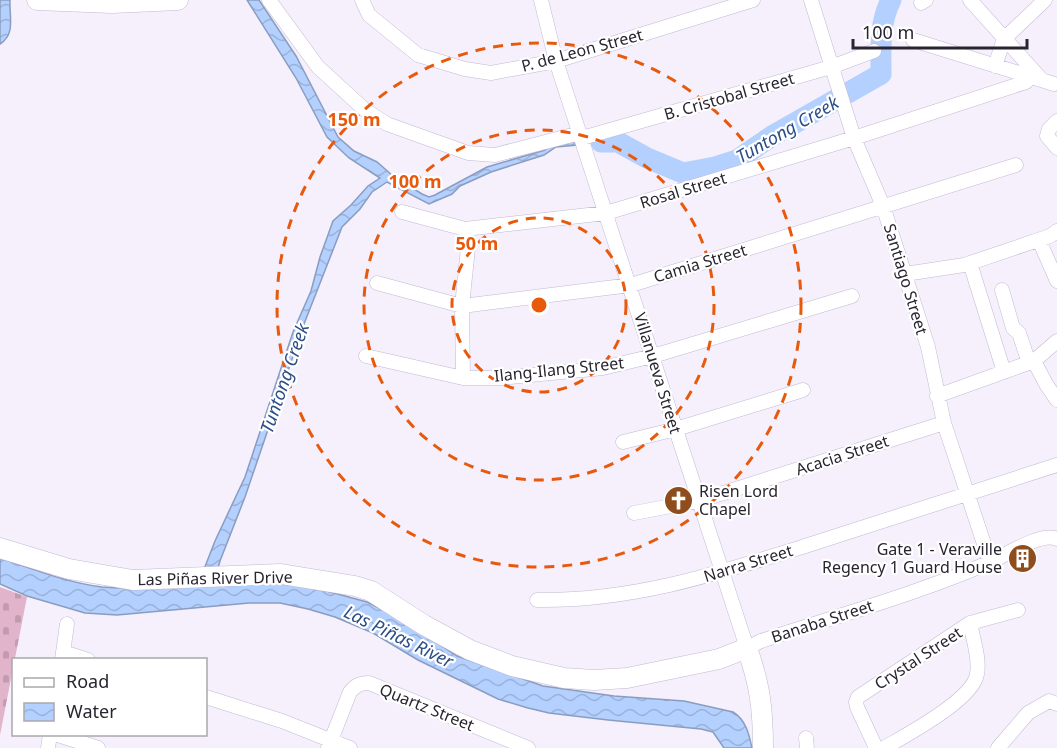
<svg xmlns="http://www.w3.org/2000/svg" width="1057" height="748" font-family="'Noto Sans',sans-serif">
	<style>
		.cemetery { fill: url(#cemetery-stones) }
		.water { fill: url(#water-waves); stroke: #8a9dc0; stroke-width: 1.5 }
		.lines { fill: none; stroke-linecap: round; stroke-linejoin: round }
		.stream { stroke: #8a9dc0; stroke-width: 4 }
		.river { stroke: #b3d0fe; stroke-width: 21 }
		.street-casing { stroke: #c3b8d4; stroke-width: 15 }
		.secondary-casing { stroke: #c3b8d4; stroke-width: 21 }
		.street { stroke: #fff; stroke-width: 14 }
		.secondary { stroke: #fff; stroke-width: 20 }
		.ring { fill: none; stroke: #e8590c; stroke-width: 3; stroke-dasharray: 10 8 }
		.labels { text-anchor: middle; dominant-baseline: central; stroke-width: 4.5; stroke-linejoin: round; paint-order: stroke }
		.street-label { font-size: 16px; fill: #292530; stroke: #fff }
		.poi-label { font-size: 16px; fill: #292530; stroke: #fff; text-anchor: start }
		.water-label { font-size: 18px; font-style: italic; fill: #2c4f87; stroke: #fff }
		.centre { fill: #e8590c; stroke: #fff; stroke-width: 3 }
		.ring-label { font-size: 18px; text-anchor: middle; font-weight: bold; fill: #e8590c; stroke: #fff; stroke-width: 4.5; stroke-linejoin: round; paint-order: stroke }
	</style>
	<defs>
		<pattern id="cemetery-stones" width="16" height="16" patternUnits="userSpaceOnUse" patternTransform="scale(1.5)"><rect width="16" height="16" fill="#e2b4cb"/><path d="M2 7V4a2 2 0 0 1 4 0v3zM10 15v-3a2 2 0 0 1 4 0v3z" fill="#c29baf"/></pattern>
		<pattern id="water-waves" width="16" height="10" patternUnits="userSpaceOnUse" patternTransform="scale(1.5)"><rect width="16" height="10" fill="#b3d0fe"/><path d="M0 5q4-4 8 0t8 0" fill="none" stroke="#9ab2da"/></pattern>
	</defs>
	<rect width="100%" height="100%" fill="#f5f0fc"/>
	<path class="cemetery" d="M0,587L27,597L0,735Z"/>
	<path class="water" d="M0,0H10C9,16 16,34 0,44Z
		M247,0H259L296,56L338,137L354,151L377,162L393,176L422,194L429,197L435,195L487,167L545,150L553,142L574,138L577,145L556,147L544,155L491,172L460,186L452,194L429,204L387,182L372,192L360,209L342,227L304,324L245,497L220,561L214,582L265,583L308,586L367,602L400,618L457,656L543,686L614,696L684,701L733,712C746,720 749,734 752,748H724L713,732L701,729L608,720L549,713L528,708L498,699L418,660L373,633L335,617L308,609L280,603H249L117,615L85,613L27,596L0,584V558C33,569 68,583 102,587C135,590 166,586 199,582L215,541L245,477L293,332L311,291L320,257L333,221L351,205L368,186L380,178L349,158L327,137L296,78Z"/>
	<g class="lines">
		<path class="stream" d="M589,141L601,142"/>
		<path class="river" d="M601,142H618L647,158L683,173L715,167L737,160L772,136L881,74C881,49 879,23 891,0"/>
		<defs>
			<path id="street" d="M269,0L318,67L365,110L387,124L468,153L495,155L580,133
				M362,0L369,15L418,55L465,69L491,73L556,61L753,0
				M541,0L556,61L747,648L761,641C836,616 913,595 986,564C1003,557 1041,531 1057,539
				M811,0L854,138L883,206L928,347L944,423L990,562
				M970,0L1041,79
				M921,3L926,0
				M913,40L1054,84
				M995,66L1004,39L1045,0
				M1057,121L1049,129L1047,136L1057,148
				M582,138L831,67L874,51
				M402,212L465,229L606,213L854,138L1026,82
				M1039,240L1057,281
				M970,263L1004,372
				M905,274L964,265L1050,236L1057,231
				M377,283L462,306L631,285L1016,165
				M1002,290L1013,328L1019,333L1029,363
				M366,356L463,378H501L603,368L653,356L852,296
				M1034,361L1046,384L1057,400
				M463,378L462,306L468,248L465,229
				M937,396L1034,361L1057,341
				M623,442L676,429L803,390
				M634,513L698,501L944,423
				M537,600C632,601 713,575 802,547C887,520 972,493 1057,465
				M63,652L88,660
				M62,660L67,624
				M206,697L282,721L350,748
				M55,734L98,748
				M806,738L807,748
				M48,748L50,734
				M328,748L350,692C356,685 360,683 369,683L528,748
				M876,748L857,707L856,702L858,697L970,623L1018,610
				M884,748C906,735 973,700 977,674C980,659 973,639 970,623
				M998,748L1028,713L1049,701L1057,704"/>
			<path id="secondary" d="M37,0L112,3L178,0
				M0,548L69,569L133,580L281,574L355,586L371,591L424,625L470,650L512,666L564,678L594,680L627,678L719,659L747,648C760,685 763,709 763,748"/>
		</defs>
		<use href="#street" class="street-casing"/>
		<use href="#secondary" class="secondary-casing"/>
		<use href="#street" class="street"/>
		<use href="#secondary" class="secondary"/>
	</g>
	<g class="ring">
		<circle cx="539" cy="305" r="87"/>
		<circle cx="539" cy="305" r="175"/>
		<circle cx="539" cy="305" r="262"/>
	</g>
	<defs>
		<symbol id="church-disc" viewBox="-11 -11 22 22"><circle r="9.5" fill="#8f4c1c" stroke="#fff"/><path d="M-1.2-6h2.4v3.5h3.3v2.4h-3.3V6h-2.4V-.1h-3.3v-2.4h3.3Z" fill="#fff"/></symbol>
		<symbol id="building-disc" viewBox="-11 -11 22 22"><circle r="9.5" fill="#8f4c1c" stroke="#fff"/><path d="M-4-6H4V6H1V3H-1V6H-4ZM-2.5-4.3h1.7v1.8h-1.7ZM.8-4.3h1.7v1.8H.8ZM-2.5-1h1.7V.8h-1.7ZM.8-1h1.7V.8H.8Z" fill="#fff"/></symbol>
	</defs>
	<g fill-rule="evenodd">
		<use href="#church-disc" x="662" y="484" width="33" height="33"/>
		<use href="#building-disc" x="1006" y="542" width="33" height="33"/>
	</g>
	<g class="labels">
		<g class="street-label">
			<text transform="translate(582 50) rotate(-15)">P. de Leon Street</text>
			<text transform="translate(729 96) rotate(-16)">B. Cristobal Street</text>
			<text transform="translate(683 190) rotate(-17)">Rosal Street</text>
			<text transform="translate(700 263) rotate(-17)">Camia Street</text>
			<text transform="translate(906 279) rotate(73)">Santiago Street</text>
			<text transform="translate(559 369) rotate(-6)">Ilang-Ilang Street</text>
			<text transform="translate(658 373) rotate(73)">Villanueva Street</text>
			<text transform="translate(842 455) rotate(-18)">Acacia Street</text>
			<text transform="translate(748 563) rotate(-17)">Narra Street</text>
			<text transform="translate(215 578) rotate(-1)">Las Piñas River Drive</text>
			<text transform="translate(822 621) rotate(-18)">Banaba Street</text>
			<text transform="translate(918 658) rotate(-33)">Crystal Street</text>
			<text transform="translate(427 707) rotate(22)">Quartz Street</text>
		</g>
		<g class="poi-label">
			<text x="699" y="491">Risen Lord<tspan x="699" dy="18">Chapel</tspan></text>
			<text x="1002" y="549" text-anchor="end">Gate 1 - Veraville<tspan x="1002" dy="18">Regency 1 Guard House</tspan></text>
		</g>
		<g class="water-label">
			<text transform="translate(787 129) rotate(-30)">Tuntong Creek</text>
			<text transform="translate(284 378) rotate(-71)">Tuntong Creek</text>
			<text transform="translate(399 636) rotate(26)">Las Piñas River</text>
		</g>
	</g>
	<circle cx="539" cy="305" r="9" class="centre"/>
	<g class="ring-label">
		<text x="354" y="126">150 m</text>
		<text x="415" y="188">100 m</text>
		<text x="477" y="250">50 m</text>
	</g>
	<rect x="12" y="658" width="195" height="78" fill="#ffffff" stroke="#a9a8ac" stroke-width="1.5"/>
	<rect x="24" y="678" width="30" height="9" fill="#ffffff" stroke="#a9a8ac" stroke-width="1.5"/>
	<text x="66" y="688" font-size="18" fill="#292530">Road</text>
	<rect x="24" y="703" width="30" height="18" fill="url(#water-waves)" stroke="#a9a8ac" stroke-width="1.5"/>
	<text x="66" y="718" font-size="18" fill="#292530">Water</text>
	<path d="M853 39v9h174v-9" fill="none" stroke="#292530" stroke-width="3"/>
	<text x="862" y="39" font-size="18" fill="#292530" stroke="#ffffff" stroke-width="4.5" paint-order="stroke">100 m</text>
</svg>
